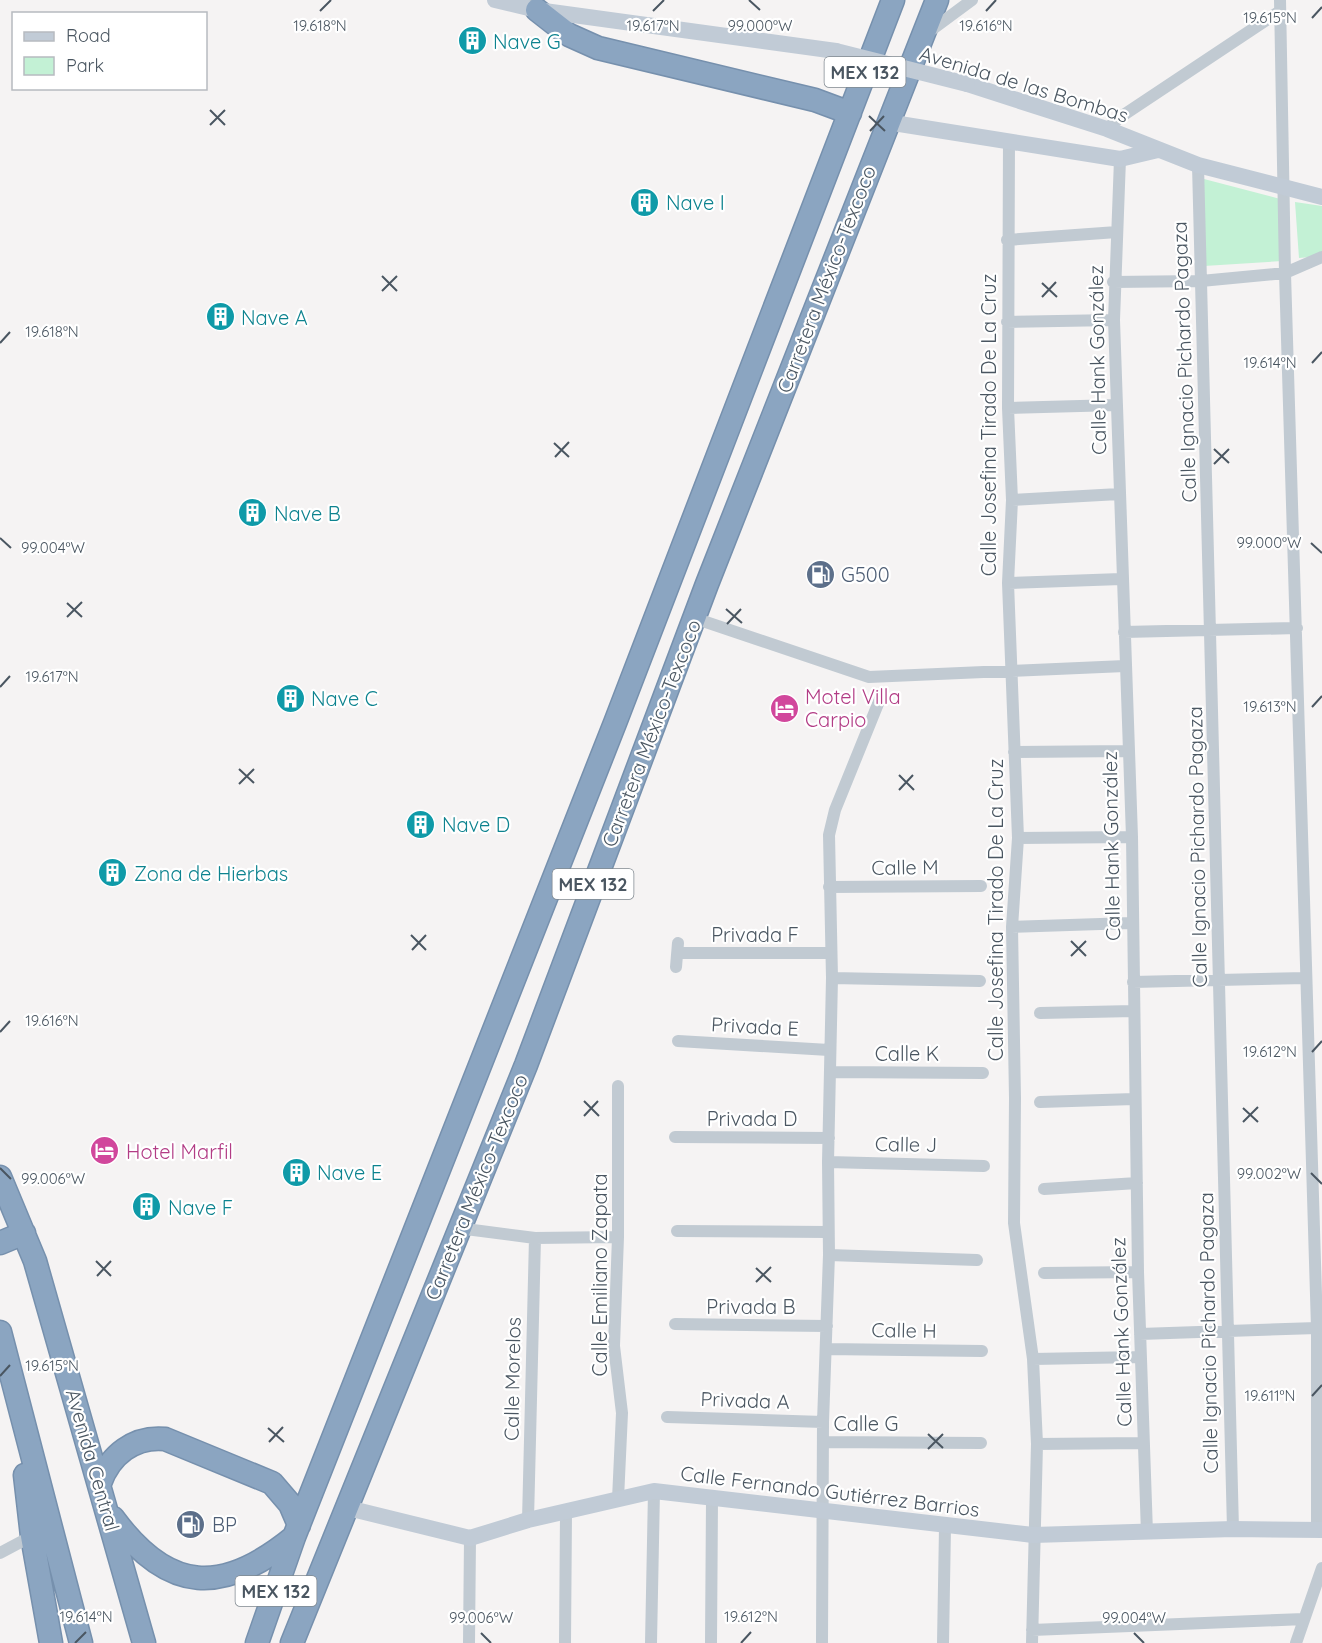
<svg xmlns="http://www.w3.org/2000/svg" width="1322" height="1643" font-family="Quicksand,sans-serif">
	<style>
		.green { fill: #c3f1d5 }
		.lines { fill: none; stroke-linecap: round; stroke-linejoin: round }
		.highway-casing { stroke: #7690ad; stroke-width: 25 }
		.street { stroke: #c1cad2; stroke-width: 12 }
		.secondary { stroke: #c1cbd6; stroke-width: 16 }
		.highway { stroke: #8ba5c1; stroke-width: 22 }
		.secondary-bridge { stroke: #c1cbd6; stroke-width: 16 }
		.ticks { fill: none; stroke: #4a5661; stroke-width: 2 }
		.labels { text-anchor: middle; dominant-baseline: central; stroke-width: 4.5; stroke-linejoin: round; paint-order: stroke }
		.shield { fill: #fff; stroke: #808990; stroke-width: 1.5 }
		.shield-label { font-size: 18px; font-weight: bold; fill: #4a5661 }
		.culture-label { font-size: 20px; fill: #0d838f; stroke: #fff; text-anchor: start }
		.street-label { font-size: 20px; fill: #4a5661; stroke: #fff }
		.service-label { font-size: 20px; fill: #4e5e75; stroke: #fff; text-anchor: start }
		.hotel-label { font-size: 20px; fill: #b23c85; stroke: #fff; text-anchor: start }
		.ticks-label { font-size: 15px; text-anchor: middle; fill: #4a5661; stroke: #fff; stroke-width: 4.5; stroke-linejoin: round; paint-order: stroke }
	</style>
	<rect width="100%" height="100%" fill="#f5f3f3"/>
	<path class="green" d="M1204,179L1284,200L1282,261L1204,266Z
		M1295,202L1322,206V256L1299,258Z"/>
	<g class="lines">
		<defs>
			<path id="highway" d="M537,10L569,35L598,48L815,100L850,113
				M0,1177L35,1261L144,1643
				M0,1243L24,1233
				M0,1332L81,1643
				M25,1475L32,1536L51,1643
				M100,1483C110,1455 134,1436 165,1439L272,1483L290,1504L299,1525
				M113,1518C169,1594 223,1595 294,1537
				M257,1643L294,1537L615,723L893,0
				M292,1643L526,1065L707,584L937,0"/>
		</defs>
		<use href="#highway" class="highway-casing"/>
		<path class="street" d="M1280,0L1285,273L1317,1328V1530
			M926,34L972,0
			M1107,129L1119,118L1280,11
			M1009,140L1008,408L1012,500L1008,583L1018,838L1012,927L1015,1098L1014,1223L1033,1359L1037,1444L1032,1643
			M1120,159L1114,320L1132,837L1138,1272L1147,1533
			M1198,165L1233,1529
			M1007,240L1117,232
			M1113,282L1201,281L1285,273L1322,257
			M1007,322L1114,320
			M1008,408L1117,405
			M1012,500L1119,494
			M1008,583L1121,579
			M694,618L869,677L1125,666
			M1124,632L1297,628
			M1014,752L1129,751
			M1018,838L1132,837
			M829,887L981,886
			M1012,927L1131,923
			M678,953H831
			M676,967L678,943
			M832,978L980,981
			M1133,982L1306,978
			M1040,1013L1134,1011
			M678,1041L829,1050
			M830,1072L983,1073
			M618,1086V1237L614,1346L622,1413L618,1499
			M1040,1102L1134,1099
			M675,1137L829,1138
			M828,1162L984,1166
			M1044,1189L1137,1183
			M458,1228L535,1238L618,1237
			M677,1231L827,1232
			M829,1255L977,1260
			M1044,1273L1138,1272
			M675,1324L827,1326
			M1140,1334L1317,1328
			M826,1349L982,1351
			M1033,1359L1140,1357
			M667,1417L823,1422
			M823,1442L981,1443
			M1037,1444L1144,1443
			M528,1520L535,1238
			M0,1553L32,1536
			M1032,1630L1304,1619
			M469,1643L470,1538
			M565,1643L566,1512
			M651,1643L654,1491
			M711,1643L712,1500
			M822,1643L823,1422L829,1255L828,1162L832,978L829,835L835,810L882,694
			M943,1643L945,1527
			M1296,1643L1322,1568"/>
		<path class="secondary" d="M495,0L537,10L836,51
			M967,84L1107,129L1198,165L1322,197
			M887,122L1120,159L1158,150
			M348,1508L470,1538L528,1520L654,1491L1033,1535L1233,1529L1322,1530"/>
		<use href="#highway" class="highway"/>
		<path class="secondary-bridge" d="M836,51L967,84"/>
	</g>
	<path class="ticks" d="M749,0L760,10M320,11L331,0M653,11L664,0M986,11L996,0M1312,18L1322,7M210,110L225,125M869,116L885,131M210,125L225,110M870,131L884,116M382,276L397,291M1042,283L1057,297M382,291L397,276M1042,297L1056,282M0,343L10,332M1312,363L1322,352M554,443L569,457M1214,449L1229,463M555,457L569,442M1214,464L1229,449M0,538L11,548M1311,543L1322,553M67,603L82,617M726,609L742,623M67,617L82,602M727,624L741,609M0,687L10,676M1312,707L1322,696M239,769L254,783M899,775L914,790M239,784L254,769M899,790L913,775M411,935L426,950M1071,941L1086,956M412,950L426,935M1071,956L1086,941M0,1032L10,1021M1312,1052L1322,1041M584,1101L599,1116M1243,1108L1258,1122M584,1116L598,1101M1243,1122L1258,1107M0,1168L11,1179M1311,1173L1322,1184M96,1261L111,1276M756,1268L771,1282M97,1276L111,1261M756,1282L771,1267M0,1376L10,1365M1312,1396L1322,1385M268,1428L284,1442M928,1434L943,1448M269,1442L283,1427M928,1449L943,1434M481,1633L491,1643M1134,1633L1144,1643M75,1643L86,1632M741,1643L751,1632"/>
	<defs>
		<symbol id="building-disc" viewBox="-11 -11 22 22"><circle r="9.5" fill="#0f9aa8" stroke="#fff"/><path d="M-4-6H4V6H1V3H-1V6H-4ZM-2.5-4.3h1.7v1.8h-1.7ZM.8-4.3h1.7v1.8H.8ZM-2.5-1h1.7V.8h-1.7ZM.8-1h1.7V.8H.8Z" fill="#fff"/></symbol>
		<symbol id="fuel-disc" viewBox="-11 -11 22 22"><circle r="9.5" fill="#5c6f8a" stroke="#fff"/><path d="M-5.5-6h7V0h2V4h1.3V-2.5L3-4.5l.8-.8L6-3V5H2.5V1h-1V6h-7ZM-4.2-4.7v3.2H.2V-4.7Z" fill="#fff"/></symbol>
		<symbol id="hotel-disc" viewBox="-11 -11 22 22"><circle r="9.5" fill="#d1479c" stroke="#fff"/><path d="M-6-4.5h1.5V1H6V5H4.5V3h-9V5H-6ZM-4 0a1.8 1.8 0 1 1 3.6 0ZM.5 0V-2.5h3Q6-2.5 6 0Z" fill="#fff"/></symbol>
	</defs>
	<g fill-rule="evenodd">
		<use href="#building-disc" x="456" y="24" width="33" height="33"/>
		<use href="#building-disc" x="628" y="186" width="33" height="33"/>
		<use href="#building-disc" x="204" y="300" width="33" height="33"/>
		<use href="#building-disc" x="236" y="496" width="33" height="33"/>
		<use href="#fuel-disc" x="804" y="558" width="33" height="33"/>
		<use href="#building-disc" x="274" y="682" width="33" height="33"/>
		<use href="#hotel-disc" x="768" y="692" width="33" height="33"/>
		<use href="#building-disc" x="404" y="808" width="33" height="33"/>
		<use href="#building-disc" x="96" y="856" width="33" height="33"/>
		<use href="#hotel-disc" x="88" y="1134" width="33" height="33"/>
		<use href="#building-disc" x="280" y="1156" width="33" height="33"/>
		<use href="#building-disc" x="130" y="1190" width="33" height="33"/>
		<use href="#fuel-disc" x="174" y="1508" width="33" height="33"/>
	</g>
	<g class="labels">
		<g class="shield">
			<rect x="824.5" y="57" width="81" height="30" rx="4.5"/>
			<rect x="552.5" y="869" width="81" height="30" rx="4.5"/>
			<rect x="235.5" y="1576" width="81" height="30" rx="4.5"/>
		</g>
		<g class="shield-label">
			<text x="865" y="72">MEX 132</text>
			<text x="593" y="884">MEX 132</text>
			<text x="276" y="1591">MEX 132</text>
		</g>
		<g class="culture-label">
			<text x="493" y="41">Nave G</text>
			<text x="666" y="202">Nave I</text>
			<text x="241" y="317">Nave A</text>
			<text x="274" y="513">Nave B</text>
			<text x="311" y="698">Nave C</text>
			<text x="442" y="824">Nave D</text>
			<text x="134" y="873">Zona de Hierbas</text>
			<text x="317" y="1172">Nave E</text>
			<text x="168" y="1207">Nave F</text>
		</g>
		<g class="street-label">
			<text transform="translate(1024 84) rotate(17)">Avenida de las Bombas</text>
			<text transform="translate(826 279) rotate(-69)">Carretera México-Texcoco</text>
			<text transform="translate(1097 360) rotate(-91)">Calle Hank González</text>
			<text transform="translate(1184 362) rotate(-92)">Calle Ignacio Pichardo Pagaza</text>
			<text transform="translate(988 425) rotate(-90)">Calle Josefina Tirado De La Cruz</text>
			<text transform="translate(651 733) rotate(-69)">Carretera México-Texcoco</text>
			<text transform="translate(1111 846) rotate(-91)">Calle Hank González</text>
			<text transform="translate(1197 847) rotate(-91)">Calle Ignacio Pichardo Pagaza</text>
			<text transform="translate(905 867) rotate(-1)">Calle M</text>
			<text transform="translate(995 910) rotate(-90)">Calle Josefina Tirado De La Cruz</text>
			<text x="755" y="934">Privada F</text>
			<text transform="translate(755 1026) rotate(3)">Privada E</text>
			<text x="907" y="1053">Calle K</text>
			<text x="752" y="1118">Privada D</text>
			<text transform="translate(906 1144) rotate(1)">Calle J</text>
			<text transform="translate(476 1187) rotate(-68)">Carretera México-Texcoco</text>
			<text transform="translate(599 1275) rotate(-90)">Calle Emiliano Zapata</text>
			<text x="751" y="1306">Privada B</text>
			<text transform="translate(904 1330) rotate(1)">Calle H</text>
			<text transform="translate(1121 1332) rotate(-92)">Calle Hank González</text>
			<text transform="translate(1208 1333) rotate(-91)">Calle Ignacio Pichardo Pagaza</text>
			<text transform="translate(512 1379) rotate(-89)">Calle Morelos</text>
			<text transform="translate(745 1400) rotate(2)">Privada A</text>
			<text x="866" y="1423">Calle G</text>
			<text transform="translate(93 1460) rotate(74)">Avenida Central</text>
			<text transform="translate(830 1491) rotate(7)">Calle Fernando Gutiérrez Barrios</text>
		</g>
		<g class="service-label">
			<text x="841" y="574">G500</text>
			<text x="212" y="1524">BP</text>
		</g>
		<g class="hotel-label">
			<text x="805" y="696">Motel Villa<tspan x="805" dy="23">Carpio</tspan></text>
			<text x="126" y="1151">Hotel Marfil</text>
		</g>
	</g>
	<g class="ticks-label">
		<text x="1270" y="23">19.615°N</text>
		<text x="760" y="31">99.000°W</text>
		<text x="320" y="31">19.618°N</text>
		<text x="653" y="31">19.617°N</text>
		<text x="986" y="31">19.616°N</text>
		<text x="52" y="337">19.618°N</text>
		<text x="1270" y="368">19.614°N</text>
		<text x="1269" y="548">99.000°W</text>
		<text x="53" y="553">99.004°W</text>
		<text x="52" y="682">19.617°N</text>
		<text x="1270" y="712">19.613°N</text>
		<text x="52" y="1026">19.616°N</text>
		<text x="1270" y="1057">19.612°N</text>
		<text x="1269" y="1179">99.002°W</text>
		<text x="53" y="1184">99.006°W</text>
		<text x="52" y="1371">19.615°N</text>
		<text x="1270" y="1401">19.611°N</text>
		<text x="86" y="1622">19.614°N</text>
		<text x="751" y="1622">19.612°N</text>
		<text x="481" y="1623">99.006°W</text>
		<text x="1134" y="1623">99.004°W</text>
	</g>
	<rect x="12" y="12" width="195" height="78" fill="#ffffff" stroke="#b7bbc0" stroke-width="1.5"/>
	<rect x="24" y="32" width="30" height="9" fill="#c1cbd6" stroke="#b7bbc0" stroke-width="1.5"/>
	<text x="66" y="42" font-size="18" fill="#4a5661">Road</text>
	<rect x="24" y="57" width="30" height="18" fill="#c3f1d5" stroke="#b7bbc0" stroke-width="1.5"/>
	<text x="66" y="72" font-size="18" fill="#4a5661">Park</text>
</svg>
